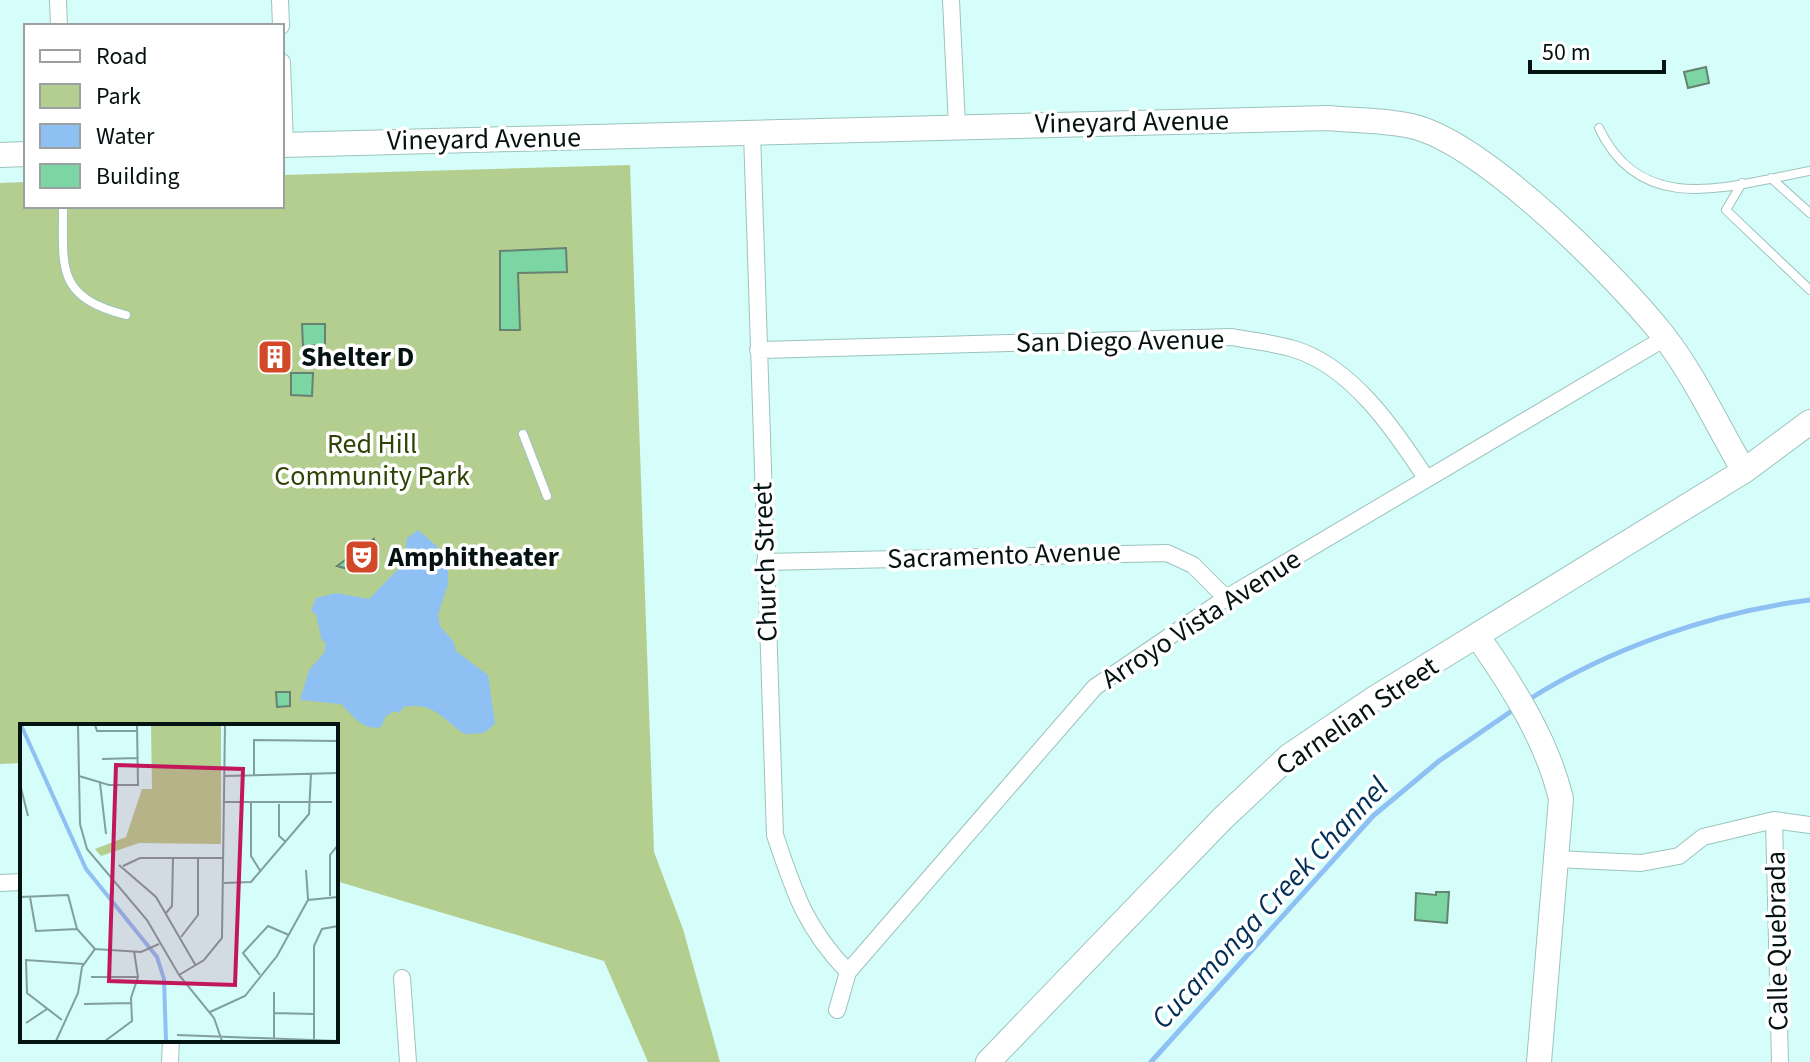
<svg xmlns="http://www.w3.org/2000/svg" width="1810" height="1062" font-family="'Source Sans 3',sans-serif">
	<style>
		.green { fill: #b3ce8f }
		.water { fill: #8fc0f4 }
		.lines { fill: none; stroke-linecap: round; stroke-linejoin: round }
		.stream { stroke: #8fc0f4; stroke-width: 5 }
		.building { fill: #7cd6a4; stroke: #668271; stroke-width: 2 }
		.lane-casing { stroke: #9cc3bf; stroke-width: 10 }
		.street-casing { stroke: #9cc3bf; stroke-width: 18 }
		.secondary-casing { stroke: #9cc3bf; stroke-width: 26 }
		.lane { stroke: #fff; stroke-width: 8 }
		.street { stroke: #fff; stroke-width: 16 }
		.secondary { stroke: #fff; stroke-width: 24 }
		.labels { text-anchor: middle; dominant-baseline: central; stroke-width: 7; stroke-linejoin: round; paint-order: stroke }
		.street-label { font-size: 28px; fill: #041211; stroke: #fff }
		.poi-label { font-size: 28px; font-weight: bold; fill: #041211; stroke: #fff; text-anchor: start }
		.park-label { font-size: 28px; fill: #2f4307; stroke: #fff }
		.water-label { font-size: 30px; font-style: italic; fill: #022f58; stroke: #fff }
		.inset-river { fill: none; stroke: #8fc0f4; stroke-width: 4 }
		.inset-road { fill: none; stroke: #819f9c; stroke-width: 2 }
		.view { fill: #c2185b; fill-opacity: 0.15; stroke: #c2185b; stroke-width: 4 }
		.inset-edge { fill: none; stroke: #041211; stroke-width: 4 }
	</style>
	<rect width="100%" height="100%" fill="#d5fdf9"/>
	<path class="green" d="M630,165L654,852L683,929L720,1062H648L604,961L336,881V726H22V763L0,764V183L26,182V206H282V175Z"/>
	<path class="water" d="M418,530L448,556V584L438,615L440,626L453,641L456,651L488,675L495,724L484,733L465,734C443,721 436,701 403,707L400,713L394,711L386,716L381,727C362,731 354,716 341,704L300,700L309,670L324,653L326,642L322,641L316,614L311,611L316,598L336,593L369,599L403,564L407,538Z"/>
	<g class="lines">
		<path class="stream" d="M1528,700C1610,648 1714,612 1810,600
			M1151,1062L1373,816L1439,761L1516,708"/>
	</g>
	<path class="building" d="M1706,67L1709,83L1688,88L1684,72Z
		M566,248L567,272L518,273L520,330H500V251Z
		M302,324H325V345L303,346Z
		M264,345H286V368H264Z
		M291,373H313L312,396L291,395Z
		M374,539V558L355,571L337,566Z
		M276,692H290V706L277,707Z
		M1436,892H1449L1447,923L1415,920L1416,893L1436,895Z"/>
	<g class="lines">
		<defs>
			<path id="lane" d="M1599,128C1642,219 1731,185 1810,171
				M1771,178L1810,213
				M1742,183L1726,210L1810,290
				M63,206C63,269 56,297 126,315
				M523,434L547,496"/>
			<path id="street" d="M58,0L59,26
				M280,0L281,26
				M951,0L957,126
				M282,62L285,145
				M752,133L775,835C794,892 805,927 848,972
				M758,350L1232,337C1252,341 1274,343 1294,349C1352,367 1394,429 1426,478
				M765,562L1167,553L1193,565L1226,598
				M1774,820L1780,1062
				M1556,859L1641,863L1679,856L1703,837L1774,820L1810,825
				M0,883L22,882
				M402,978L408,1062
				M837,1010L848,972L1095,687L1226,598L1665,338
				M170,1062L171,1040"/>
			<path id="secondary" d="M282,145L1328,118C1357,121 1392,120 1419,128C1491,151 1615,275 1663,335C1695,376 1718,427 1744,471
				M0,155L26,154
				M1478,637C1513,687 1547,740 1561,799L1539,1062
				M988,1062L1222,819L1289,756L1375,698L1744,471L1810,422"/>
		</defs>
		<use href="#lane" class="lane-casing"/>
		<use href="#street" class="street-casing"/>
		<use href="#secondary" class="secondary-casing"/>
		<use href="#lane" class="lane"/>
		<use href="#street" class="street"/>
		<use href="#secondary" class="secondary"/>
	</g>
	<defs>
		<symbol id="building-square" viewBox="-11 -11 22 22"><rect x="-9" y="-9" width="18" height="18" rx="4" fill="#d24828" stroke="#fff"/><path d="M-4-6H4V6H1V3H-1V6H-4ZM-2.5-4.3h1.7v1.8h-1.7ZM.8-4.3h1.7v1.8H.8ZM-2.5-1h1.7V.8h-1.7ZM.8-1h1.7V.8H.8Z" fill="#fff"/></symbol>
		<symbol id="theatre-square" viewBox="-11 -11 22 22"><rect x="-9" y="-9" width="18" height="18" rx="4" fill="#d24828" stroke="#fff"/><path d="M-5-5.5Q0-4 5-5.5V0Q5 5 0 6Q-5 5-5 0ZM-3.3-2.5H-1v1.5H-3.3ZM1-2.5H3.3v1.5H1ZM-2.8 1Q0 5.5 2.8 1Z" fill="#fff"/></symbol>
	</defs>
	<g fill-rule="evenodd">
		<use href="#building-square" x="255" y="337" width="40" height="40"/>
		<use href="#theatre-square" x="342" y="537" width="40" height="40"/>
	</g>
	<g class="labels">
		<g class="street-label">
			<text transform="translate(1132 122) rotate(-1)">Vineyard Avenue</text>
			<text transform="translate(484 139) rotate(-1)">Vineyard Avenue</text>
			<text transform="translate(1120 341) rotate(-1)">San Diego Avenue</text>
			<text transform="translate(1004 555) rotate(-2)">Sacramento Avenue</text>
			<text transform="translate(765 562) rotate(-92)">Church Street</text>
			<text transform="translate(1201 619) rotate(-33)">Arroyo Vista Avenue</text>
			<text transform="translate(1357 716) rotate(-34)">Carnelian Street</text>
			<text transform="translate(1777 941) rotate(-91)">Calle Quebrada</text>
		</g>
		<g class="poi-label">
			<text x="301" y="357">Shelter D</text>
			<text x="388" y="557">Amphitheater</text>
		</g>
		<g class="park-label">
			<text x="372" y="444">Red Hill<tspan x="372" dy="32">Community Park</tspan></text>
		</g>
		<g class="water-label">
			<text transform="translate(1270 903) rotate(-47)">Cucamonga Creek Channel</text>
		</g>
	</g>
	<g transform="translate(20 724)">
		<rect width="318" height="318" fill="#d5fdf9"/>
		<path d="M131,1H201V120L119,119L81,132L75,125L106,113L122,65H132Z" fill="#b3ce8f"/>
		<path class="inset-river" d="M1,1L66,145L137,233L144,255L146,317"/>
		<path class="inset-road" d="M58,1L60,100L67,125L127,196L159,251L194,294L202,317M75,1L77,7H118M82,35L117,34M59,52L89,61H118L117,1M204,52L318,49M234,52V16L318,17M80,59L86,110M0,60L8,92M204,78H312M231,78V132L241,148M259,80V112L266,118M99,141L136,173L176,242M103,142L120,134H203M286,146L288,175M204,159L231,158L289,90L291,49M310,172V131L318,121M0,173L48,171L57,205L75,225M10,173L16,207L57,205M146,189L152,182L153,134M161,213L178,191V134M159,251L184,236L202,214L205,1M240,251L223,229L248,202L269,211M71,253H117M64,280L111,279M190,288L225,272L257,232L288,176L318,173M254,289L294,290M42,296L7,269L6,236L64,240M6,299L27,285M157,311L318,317M254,314V268M294,315V222L302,205L318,202M36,317L58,269L62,243L75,225L121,228L139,220M85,317L112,297L111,274L118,253L114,227"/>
		<path class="view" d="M96,41L223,45L215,261L89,257Z"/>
		<rect width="318" height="318" class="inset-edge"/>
	</g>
	<rect x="24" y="24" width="260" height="184" fill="#ffffff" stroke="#9ba0a0" stroke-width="2"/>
	<rect x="40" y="50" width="40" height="12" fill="#ffffff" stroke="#9ba0a0" stroke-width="2"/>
	<text x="96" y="64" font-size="24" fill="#041211">Road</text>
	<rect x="40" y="84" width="40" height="24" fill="#b3ce8f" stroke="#9ba0a0" stroke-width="2"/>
	<text x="96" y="104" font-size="24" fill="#041211">Park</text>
	<rect x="40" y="124" width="40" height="24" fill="#8fc0f4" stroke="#9ba0a0" stroke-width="2"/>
	<text x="96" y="144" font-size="24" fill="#041211">Water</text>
	<rect x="40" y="164" width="40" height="24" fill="#7cd6a4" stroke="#9ba0a0" stroke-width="2"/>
	<text x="96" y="184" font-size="24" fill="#041211">Building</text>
	<path d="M1530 60v12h134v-12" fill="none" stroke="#041211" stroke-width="4"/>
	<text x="1542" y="60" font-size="24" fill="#041211" stroke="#ffffff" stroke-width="6" paint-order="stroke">50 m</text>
</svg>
